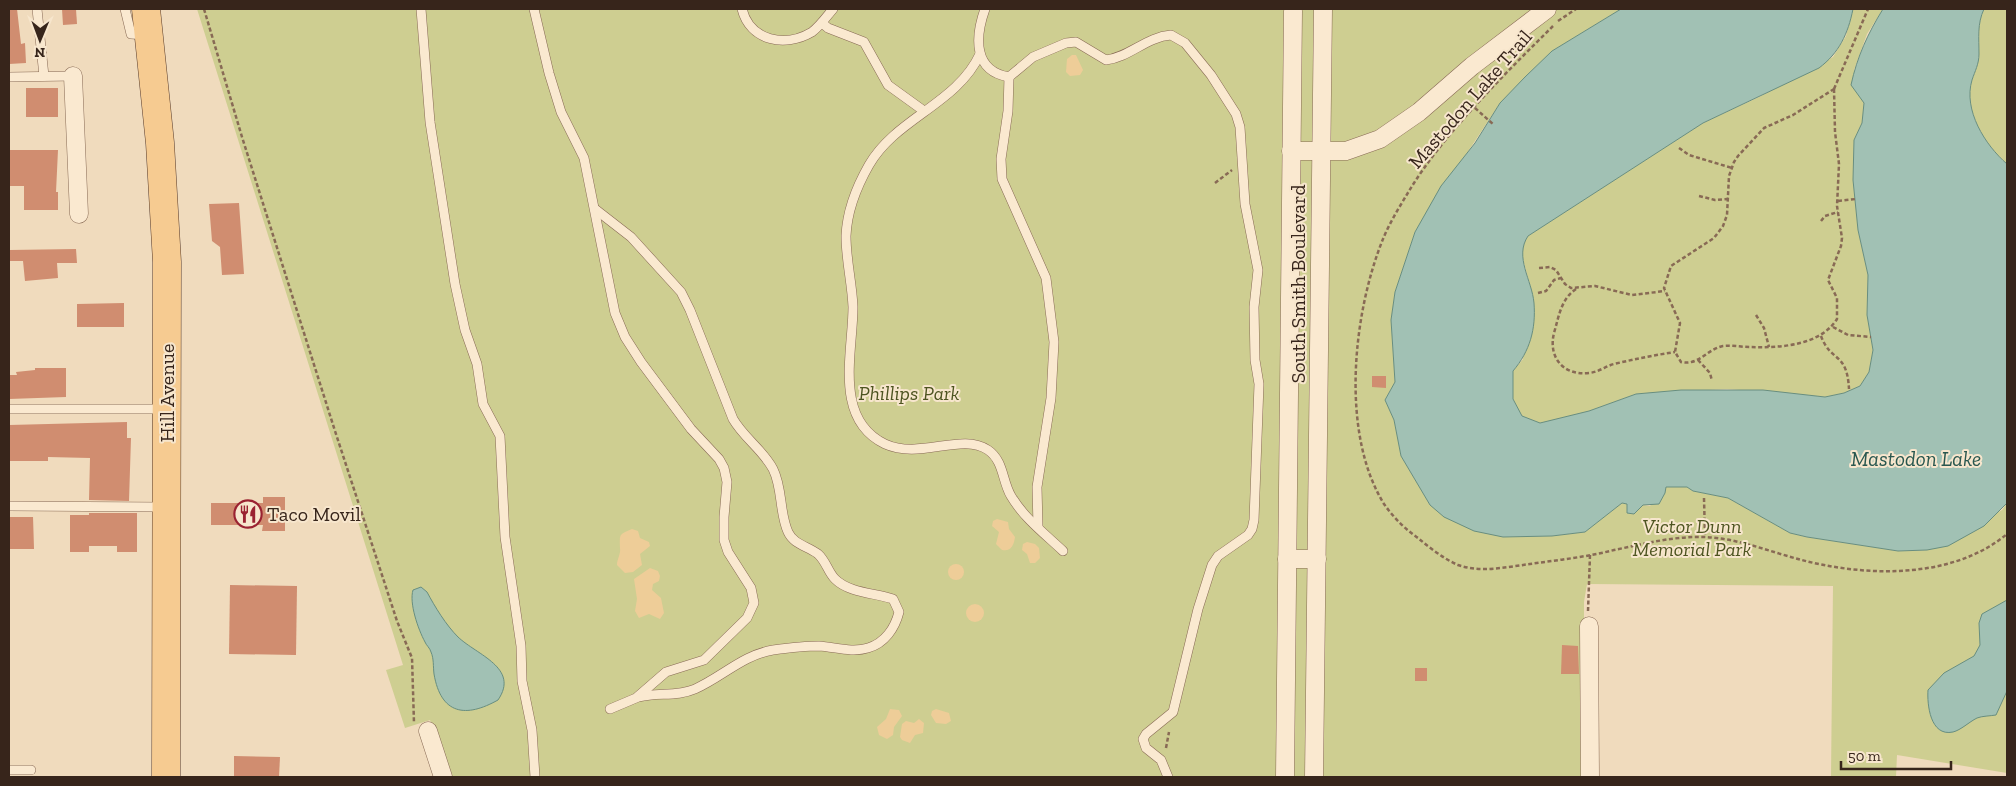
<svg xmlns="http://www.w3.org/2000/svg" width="2016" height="786" font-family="'Zilla Slab',serif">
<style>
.green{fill:#cece91}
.sand{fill:#eecd98}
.water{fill:#a1c1b4;stroke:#688e80}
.building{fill:#d08d70}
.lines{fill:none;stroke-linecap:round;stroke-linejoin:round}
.service-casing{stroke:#886a55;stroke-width:10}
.minor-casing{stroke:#886a55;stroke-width:19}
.primary-casing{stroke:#55392a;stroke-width:29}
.path{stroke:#886a55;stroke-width:2.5;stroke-dasharray:4 2.5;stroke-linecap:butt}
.service{stroke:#fae9d0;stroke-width:9}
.minor{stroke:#fae9d0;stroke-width:18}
.primary{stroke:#f6cb91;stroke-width:28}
.labels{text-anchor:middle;stroke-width:4;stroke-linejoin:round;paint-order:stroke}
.street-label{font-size:20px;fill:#37251b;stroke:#f7e6cd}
.park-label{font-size:20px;font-style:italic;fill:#4d5420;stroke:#f7e6cd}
.poi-label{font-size:20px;fill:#37251b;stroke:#f7e6cd;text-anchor:start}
.water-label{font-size:21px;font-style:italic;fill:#29574f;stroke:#f7e6cd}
</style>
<rect width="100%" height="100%" fill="#f0dbbd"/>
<g class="green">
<polygon points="197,9 1621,9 1552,51 1500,103 1415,232 1395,292 1391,320 1395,382 1385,400 1394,420 1401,456 1430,505 1503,537 1552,536 1585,532 1622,503 1627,504 1629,508 1638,510 1642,505 1650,506 1666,487 1687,487 1693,491 1728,498 1790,533 1806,537 1898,551 1927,550 2002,510 2007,503 2007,773 1897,755 1896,777 1831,777 1833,586 1587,584 1584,602 1584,777 449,777 430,720 405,728 386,670 403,665"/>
<polygon points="1853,9 1883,9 1867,34 1854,70 1864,103 1862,123 1854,140 1853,180 1858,230 1868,275 1867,315 1873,350 1869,372 1860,386 1844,393 1825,397 1727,389 1636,394 1589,411 1557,420 1539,423 1522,417 1513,399 1513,371 1523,359 1530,285 1522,256 1523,244 1528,236 1703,123 1759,97 1833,57 1846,36"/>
<path d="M1984 9H2007V164C1985 145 1963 110 1972 80 1975 71 1979 64 1979 54 1979 38 1977 24 1984 9Z"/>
</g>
<g class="sand">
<polygon points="1072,55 1076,55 1083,70 1080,75 1070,76 1066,72 1067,59"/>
<path d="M997 519 1008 522 1009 529 1015 537C1014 545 1011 552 1002 550L996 544 999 532 992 526 993 521Z"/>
<path d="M632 529 638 531 640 538 649 542 650 546 640 554 642 565 633 572 625 573 617 565C617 559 621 554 620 548 620 534 618 535 632 529Z"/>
<polygon points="1027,542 1035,544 1039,548 1040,558 1035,563 1030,563 1027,554 1022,550 1023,544"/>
<circle cx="956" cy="572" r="8"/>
<polygon points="650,568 658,571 660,576 659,581 653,584 652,590 661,598 664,613 660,619 649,614 639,618 635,611 637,599 634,579"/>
<circle cx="975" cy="613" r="9"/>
<polygon points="890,709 899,710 902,716 894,727 893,735 887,739 879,735 877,727 886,719"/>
<polygon points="936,709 949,713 951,721 946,724 936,723 931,715 932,711"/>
<polygon points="919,719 924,723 923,733 915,735 910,743 902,740 900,737 902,724 906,721 914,723"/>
</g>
<g class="water">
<path d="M1621 9H1853C1848 34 1839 53 1819 68L1703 123 1528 236C1514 257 1532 280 1534 303 1536 329 1530 351 1513 371V399L1522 416 1540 423 1589 411 1636 394 1681 390H1763L1825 397 1844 393 1860 386 1869 372 1873 350 1867 315 1868 275 1858 230 1853 180 1854 140 1862 123 1864 103 1851 85C1857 57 1868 33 1883 9H1984C1977 24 1979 38 1979 54 1979 64 1975 71 1972 80 1963 110 1985 145 2007 164V503L1984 526 1948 546 1927 550 1898 551 1807 537 1790 533 1728 498 1693 491 1687 487H1666L1665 493 1659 504 1643 505 1634 514 1627 513V504L1622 503 1585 532 1552 536 1503 537 1474 531 1444 517 1430 505 1401 456 1394 420 1385 400 1395 382 1391 320 1395 292 1415 232 1441 186 1475 143 1500 103 1525 77 1552 51Z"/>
<path d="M421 587 427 592C435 607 446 625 458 637 477 655 520 668 498 700 466 718 441 715 434 674 433 666 434 659 431 652 430 648 426 645 425 642 418 629 409 603 413 590Z"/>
<path d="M2007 600V691L1996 715C1990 716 1982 716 1977 718 1969 722 1961 730 1953 732 1930 737 1927 704 1928 690L1944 673 1974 656 1980 645 1979 623 1982 614Z"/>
</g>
<g class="building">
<polygon points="9,9 17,9 21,44 25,43 26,63 9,64"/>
<polygon points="62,9 76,9 77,24 63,25"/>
<rect x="26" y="88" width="32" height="29"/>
<polygon points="9,150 58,150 56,192 58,192 58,210 24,210 24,186 9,186"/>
<polygon points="239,203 244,274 222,275 220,247 212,241 209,204"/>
<polygon points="76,249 77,263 57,263 58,278 25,281 23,261 10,261 10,250"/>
<polygon points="124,303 124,327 77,327 77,304"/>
<polygon points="35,368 66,368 66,397 9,399 9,375 17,375 16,372 35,370"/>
<polygon points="1372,376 1386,376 1386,388 1372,387"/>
<polygon points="127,422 127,438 131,438 129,501 89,500 90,458 48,457 48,461 9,461 9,425"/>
<polygon points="263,497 285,497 285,531 262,531 263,525 211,525 211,503 263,503"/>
<polygon points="89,513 137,513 137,552 117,552 117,546 89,546 89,552 70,552 70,515 89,515"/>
<polygon points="9,517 33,517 34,549 9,549"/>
<polygon points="230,585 297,586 296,655 229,654"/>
<polygon points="1562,645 1578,646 1579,674 1561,674"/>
<rect x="1415" y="668" width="12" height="13"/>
<polygon points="234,756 280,757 279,777 234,777"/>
</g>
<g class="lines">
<g class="service-casing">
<g id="service">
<polyline points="37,9 44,76"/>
<polyline points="125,9 131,34 146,35"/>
<polyline points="421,9 430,122 455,284 465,330 477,364 483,404 500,436 505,537 521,646 522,681 532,730 535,777"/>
<polyline points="534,9 549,73 561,112 584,158 615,313 625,337 641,362 691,429 719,459 724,468 727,482 724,517 724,540 728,552 751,588 754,603 747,618 704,660 666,672 636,698 610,709"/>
<path d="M742 9C750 41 785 48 812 32 820 26 827 16 833 9"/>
<path d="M985 9C975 37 973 71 1009 77L1033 57 1066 43 1076 42 1106 60C1130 57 1146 37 1171 35L1185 43 1211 75 1236 114 1240 127 1245 204 1258 270 1254 307 1255 360 1259 384 1254 520 1252 529 1248 535 1218 556 1212 565 1198 609 1173 712 1146 734 1143 739 1146 748 1161 760 1168 777"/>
<polyline points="822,23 828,28 864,42 888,85 924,111"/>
<path d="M980 54C957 104 896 118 869 165 857 186 847 211 846 236 846 260 852 283 853 307 853 352 833 419 885 444 920 460 962 432 988 450 1004 461 1002 481 1011 496 1024 518 1045 534 1063 551"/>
<polyline points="9,77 73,76"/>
<polyline points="1009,77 1008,111 1001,159 1002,179 1046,278 1054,342 1051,398 1037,487 1038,527"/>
<path d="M595 209 631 237 681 292 690 310 733 419C744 438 763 450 773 469 783 489 779 512 788 532 794 545 808 546 818 554 826 561 828 572 835 579 849 593 875 593 893 599L899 612C895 628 885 643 868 648 852 653 835 647 819 646 804 646 788 648 773 650 743 655 722 677 695 689 677 697 657 692 639 697"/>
<polyline points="9,409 163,409"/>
<polyline points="9,506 163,507"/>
<polyline points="9,770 31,770"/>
</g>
</g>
<g class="minor-casing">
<g id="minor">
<polyline points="73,76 79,214"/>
<polyline points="1291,151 1346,151 1380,139 1419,112 1472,66 1547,9"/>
<polyline points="1287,559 1317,559"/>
<polyline points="1589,626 1590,777"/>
<polyline points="428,731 443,777"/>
<polyline points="1285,777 1293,11"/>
<polyline points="1314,777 1323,9"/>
</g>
</g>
<g class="primary-casing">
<polyline id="primary" points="146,9 160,143 167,262 166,777"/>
</g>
<g class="path">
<polyline points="204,9 242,137 335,431 397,621 412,658 414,723"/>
<polyline points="1558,21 1576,9"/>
<path d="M1553 26C1505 74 1444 133 1409 191 1400 206 1390 222 1383 239 1353 313 1340 433 1384 504 1393 517 1405 529 1418 538 1430 548 1444 559 1458 565 1481 573 1507 567 1530 564 1558 560 1587 557 1614 550 1644 544 1673 536 1704 537 1736 538 1768 551 1798 559 1864 577 1952 580 2007 534"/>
<path d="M1834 89 1835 132 1839 164 1837 206 1842 238 1841 246 1828 280 1837 298V319C1820 346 1779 348 1750 347 1741 347 1732 345 1723 346 1707 349 1699 366 1681 362L1675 352 1680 323 1664 288 1671 266 1714 238 1723 226 1727 215 1729 176 1734 162 1738 156 1764 128 1793 115Z"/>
<polyline points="1834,89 1868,9"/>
<polyline points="1475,108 1494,125"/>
<polyline points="1679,148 1689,155 1732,168"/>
<polyline points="1215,183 1232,170"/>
<polyline points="1699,196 1715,200 1728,199"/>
<polyline points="1838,201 1856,199"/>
<polyline points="1821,221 1825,216 1838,212"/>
<polyline points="1539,268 1550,267 1556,270 1565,284 1571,288 1595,286 1632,295 1665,291"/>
<path d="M1576 289C1561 299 1559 316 1554 333 1548 357 1563 376 1589 373 1599 372 1606 366 1614 364 1635 359 1655 355 1675 352"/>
<polyline points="1538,293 1546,291 1554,280 1561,278"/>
<polyline points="1756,315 1764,328 1769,347"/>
<polyline points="1833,327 1848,335 1871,337"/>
<path d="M1821 336C1831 363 1847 351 1849 389"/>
<polyline points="1698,360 1710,373 1712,381"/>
<polyline points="1704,498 1705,537"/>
<polyline points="1588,611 1590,555"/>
<polyline points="1166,748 1169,732"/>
</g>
<use href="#service" class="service"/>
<use href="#minor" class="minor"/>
<use href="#primary" class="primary"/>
</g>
<defs>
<g id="restaurant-ring" transform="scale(1.4375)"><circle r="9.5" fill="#f7e6cd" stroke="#9a2231" stroke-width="1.5"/><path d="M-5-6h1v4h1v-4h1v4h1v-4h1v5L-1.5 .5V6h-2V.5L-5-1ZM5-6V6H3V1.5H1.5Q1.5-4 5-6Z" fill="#9a2231"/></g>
</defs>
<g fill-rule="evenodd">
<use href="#restaurant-ring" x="248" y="514"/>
</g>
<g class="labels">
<g class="street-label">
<text transform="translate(1470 99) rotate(-49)" y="7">Mastodon Lake Trail</text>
<text transform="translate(1298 284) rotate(-90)" y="7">South Smith Boulevard</text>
<text transform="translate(167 393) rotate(-90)" y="7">Hill Avenue</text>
</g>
<g class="park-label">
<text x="909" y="400">Phillips Park</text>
<text x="1692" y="533">Victor Dunn<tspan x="1692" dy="23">Memorial Park</tspan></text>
</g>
<g class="poi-label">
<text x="267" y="521">Taco Movil</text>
</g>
<g class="water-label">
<text x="1916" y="466">Mastodon Lake</text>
</g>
</g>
<rect width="2016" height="786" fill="none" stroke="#37251b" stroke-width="20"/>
<g transform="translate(40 40) rotate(181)" stroke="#f7e6cd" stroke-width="4" paint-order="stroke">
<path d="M0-4L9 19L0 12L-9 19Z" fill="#37251b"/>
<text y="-8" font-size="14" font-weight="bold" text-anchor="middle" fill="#37251b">N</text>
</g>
<path d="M1841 761v8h110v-8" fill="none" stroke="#37251b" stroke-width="2.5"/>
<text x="1848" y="761" font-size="15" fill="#37251b" stroke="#f7e6cd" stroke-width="4" paint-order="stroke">50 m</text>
</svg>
